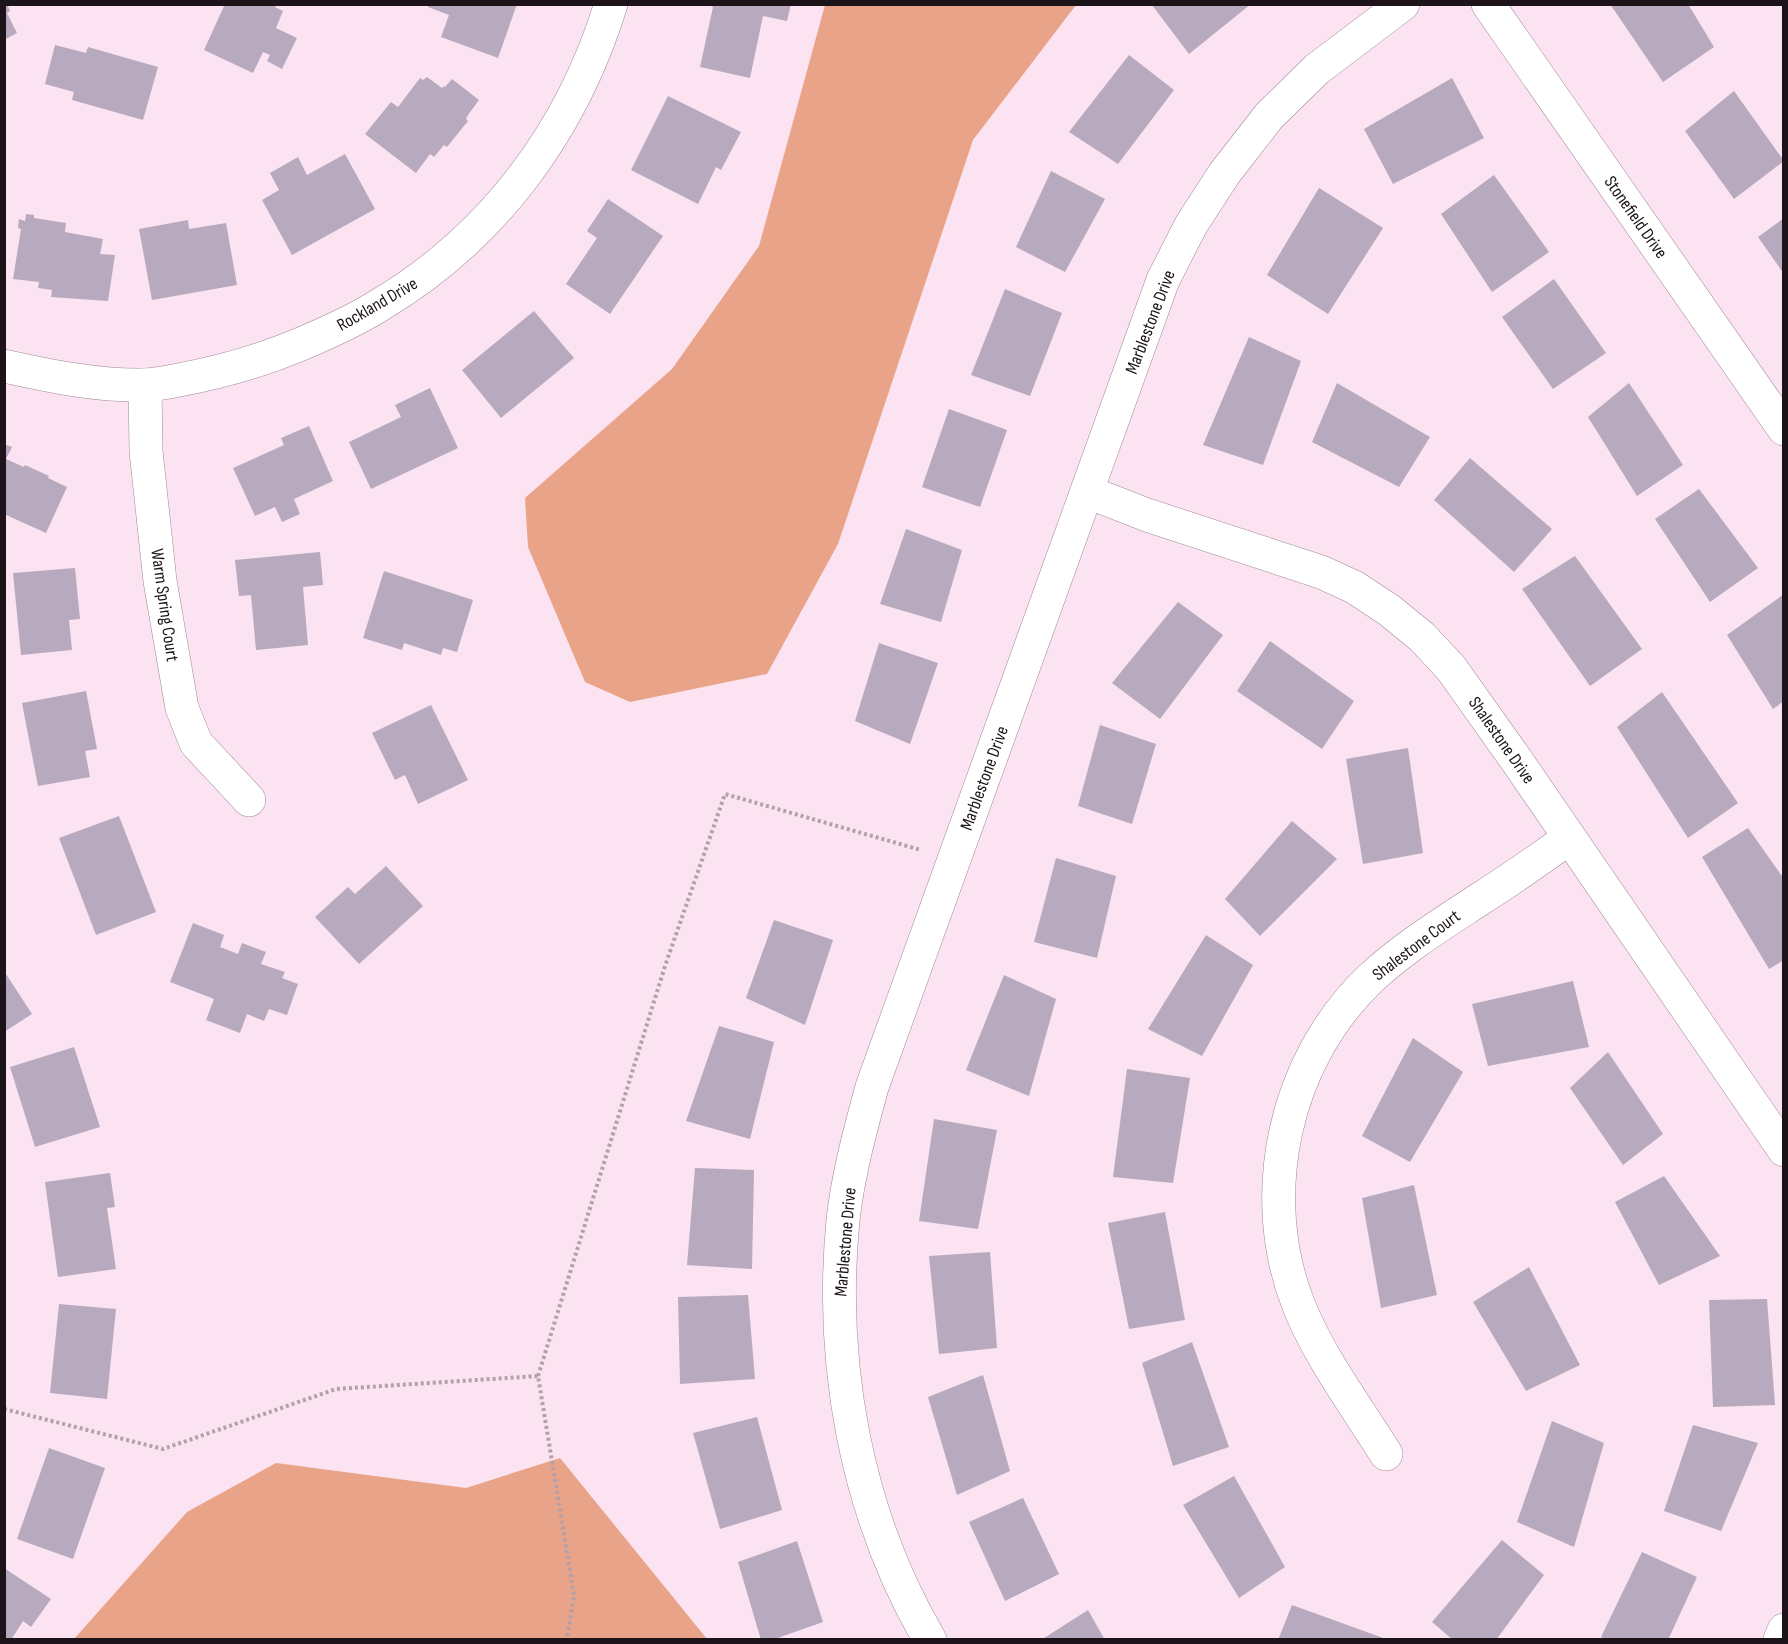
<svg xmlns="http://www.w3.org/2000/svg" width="1788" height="1644" font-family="'Sofia Sans Condensed',sans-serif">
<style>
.forest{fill:#e8a388}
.building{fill:#b7aabe}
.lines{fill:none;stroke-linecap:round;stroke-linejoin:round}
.minor-casing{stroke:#9f8996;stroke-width:34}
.path{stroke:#b3a0aa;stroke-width:4;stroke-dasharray:3 3;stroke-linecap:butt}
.minor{stroke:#fff;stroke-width:33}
.labels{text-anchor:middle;stroke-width:5;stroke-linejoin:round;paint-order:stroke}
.street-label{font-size:18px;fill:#1c1418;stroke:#fff}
</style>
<rect width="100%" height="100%" fill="#fce3f1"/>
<g class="forest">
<polygon points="825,5 1076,5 973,140 838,544 767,674 630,702 585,682 528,547 525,498 672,369 759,246"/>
<polygon points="560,1458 707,1639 74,1639 187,1512 276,1463 466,1488"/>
</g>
<g class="building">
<polygon points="4,4 7,4 10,11 7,13 17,33 4,40"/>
<polygon points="225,4 276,4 275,7 283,11 276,28 297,38 282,69 267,61 270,55 263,52 253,73 204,50"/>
<polygon points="429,4 517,4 498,58 441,37 449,15 428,7"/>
<polygon points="707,4 791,4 787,21 763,16 750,78 700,67 713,7"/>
<polygon points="1153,4 1251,4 1189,54 1152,5"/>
<polygon points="1610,4 1688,4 1714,47 1663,82"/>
<polygon points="55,45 86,53 88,47 158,67 143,120 72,100 74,92 45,84"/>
<polygon points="1129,55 1174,90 1118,164 1069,132"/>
<polygon points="427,77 442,88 444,86 445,87 452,79 479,100 468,115 466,119 468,121 447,147 444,145 434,157 430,154 416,173 365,134 391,102 398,107 420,78 423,80"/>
<polygon points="1452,78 1484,138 1393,184 1364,129"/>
<polygon points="1734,91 1784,161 1734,199 1685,131"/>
<polygon points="668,96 741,132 721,170 716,167 698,204 631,170"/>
<polygon points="345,154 375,209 292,255 262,200 279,190 270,173 298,157 307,175"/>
<polygon points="1051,171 1105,199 1065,272 1016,247"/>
<polygon points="1494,175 1549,252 1492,292 1441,214"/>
<polygon points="1319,188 1383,228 1328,314 1267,275"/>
<polygon points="608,199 663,236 610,314 566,284 597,238 587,231"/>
<polygon points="26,214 34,215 34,218 66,223 65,232 103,239 100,254 115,255 108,301 51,297 52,290 38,288 39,282 13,279 21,229 18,228 19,219 25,221"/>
<polygon points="1784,218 1784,274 1758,237"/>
<polygon points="188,220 189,229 226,223 237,285 152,300 139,229"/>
<polygon points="1554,279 1606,353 1553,389 1502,317"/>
<polygon points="1005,289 1062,313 1030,396 971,375"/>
<polygon points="534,311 574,358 501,418 462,370"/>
<polygon points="1249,337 1301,361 1263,465 1203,445"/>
<polygon points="1337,383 1430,437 1399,487 1312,442"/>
<polygon points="1629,383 1683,465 1637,496 1588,417"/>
<polygon points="430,388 458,448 371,489 349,442 401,417 395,405"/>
<polygon points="949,409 1007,430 980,507 922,487"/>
<polygon points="309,426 333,481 294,499 300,514 282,522 275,507 255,516 233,468 284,445 281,438"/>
<polygon points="4,444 12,447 6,459 24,467 25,465 49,476 48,478 67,487 46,533 4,514"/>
<polygon points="1470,458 1552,529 1514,572 1434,500"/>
<polygon points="1699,489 1758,568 1710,602 1655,519"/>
<polygon points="906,529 962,550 941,622 880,604"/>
<polygon points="320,552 323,585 303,587 308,645 256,650 251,595 239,596 235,560"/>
<polygon points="1575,556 1642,649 1590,686 1522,589"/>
<polygon points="75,568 80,619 69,620 72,650 21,655 13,573"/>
<polygon points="384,571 473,600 457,652 443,648 441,655 404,643 402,650 363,638"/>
<polygon points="1784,594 1784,701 1773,709 1727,635"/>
<polygon points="1178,602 1223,635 1160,719 1112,683"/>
<polygon points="1270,641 1354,701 1322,749 1237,691"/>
<polygon points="879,643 938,663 910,744 855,721"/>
<polygon points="86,691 97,749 85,751 90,777 38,786 22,703"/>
<polygon points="1662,692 1738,803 1688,838 1617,727"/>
<polygon points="431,705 468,780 418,804 405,775 395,780 372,733"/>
<polygon points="1100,725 1156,744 1132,824 1078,806"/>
<polygon points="1408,748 1423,853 1363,864 1346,759"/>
<polygon points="119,816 156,912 96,935 59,838"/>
<polygon points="1292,821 1337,859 1260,936 1225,899"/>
<polygon points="1748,828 1784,879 1784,960 1769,969 1702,857"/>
<polygon points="1056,858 1116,876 1097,958 1034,942"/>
<polygon points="386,866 423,906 359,964 315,917 348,887 355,894"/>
<polygon points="774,920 833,940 805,1025 746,998"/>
<polygon points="193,923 224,935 220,947 238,954 242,943 266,952 261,964 285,972 282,978 298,984 287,1015 269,1009 264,1021 247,1014 240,1033 206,1020 214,999 170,982"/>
<polygon points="1206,935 1253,965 1202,1056 1148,1029"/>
<polygon points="4,971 32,1014 4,1032"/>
<polygon points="1004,975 1056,999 1029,1096 966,1070"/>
<polygon points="1573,981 1589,1047 1488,1066 1472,1004"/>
<polygon points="719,1026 774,1042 750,1139 686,1121"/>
<polygon points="1413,1038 1463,1072 1410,1162 1362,1136"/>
<polygon points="74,1047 100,1127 35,1147 10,1067"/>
<polygon points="1608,1052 1663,1134 1623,1165 1570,1088"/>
<polygon points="1127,1069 1190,1078 1173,1183 1113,1177"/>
<polygon points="934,1119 997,1130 978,1229 919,1221"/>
<polygon points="695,1168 754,1170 752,1269 687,1265"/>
<polygon points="110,1173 115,1207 107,1208 116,1269 58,1277 45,1182"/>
<polygon points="1664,1176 1720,1256 1659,1285 1615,1202"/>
<polygon points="1414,1185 1437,1295 1381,1308 1362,1198"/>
<polygon points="1165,1212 1185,1320 1129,1329 1108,1223"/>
<polygon points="990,1252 997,1348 939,1354 929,1256"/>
<polygon points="1529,1267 1580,1365 1526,1391 1473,1302"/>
<polygon points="748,1295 755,1379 680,1384 678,1297"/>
<polygon points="1767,1299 1775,1405 1713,1407 1709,1300"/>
<polygon points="59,1304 116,1309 107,1399 50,1393"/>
<polygon points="1192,1342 1229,1447 1173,1466 1142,1363"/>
<polygon points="983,1375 1010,1471 957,1495 928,1397"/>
<polygon points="757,1417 782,1510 720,1529 693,1433"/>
<polygon points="1552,1421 1604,1443 1574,1547 1517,1522"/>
<polygon points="1693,1425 1758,1443 1721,1531 1664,1511"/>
<polygon points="49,1448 105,1468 73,1559 17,1539"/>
<polygon points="1234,1476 1285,1567 1239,1598 1183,1505"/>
<polygon points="1023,1498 1059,1574 1005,1601 969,1522"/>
<polygon points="1502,1540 1544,1575 1496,1640 1453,1640 1432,1622"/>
<polygon points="797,1541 823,1622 772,1640 761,1640 738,1562"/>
<polygon points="1642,1552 1697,1577 1668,1640 1606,1640 1601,1637"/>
<polygon points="4,1568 51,1599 31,1627 23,1621 11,1640 4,1640"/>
<polygon points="1292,1605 1386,1639 1386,1640 1278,1640"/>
<polygon points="1088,1610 1105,1640 1041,1640"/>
</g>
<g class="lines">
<g class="minor-casing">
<g id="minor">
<polyline points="1488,4 1784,429"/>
<path d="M4 366C49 376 97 386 144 385 155 385 168 382 179 380 222 372 261 361 301 344 327 333 354 321 378 306 493 238 572 131 611 4"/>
<polyline points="145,385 146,451 160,581 182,708 196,743 249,800"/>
<polyline points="1088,492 1147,515 1321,572 1354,587 1389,610 1422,637 1451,668 1517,761 1784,1150"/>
<path d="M1386 1454C1356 1406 1320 1358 1299 1306 1255 1196 1284 1061 1370 979 1403 948 1442 924 1480 899 1510 880 1540 859 1569 838"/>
<path d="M930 1640C856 1514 829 1364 843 1220 848 1175 860 1131 872 1087L1163 280 1191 225 1224 174 1269 116 1317 69 1403 4"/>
<polyline points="1780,1640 1784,1630"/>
</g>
</g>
<g class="path">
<polyline points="538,1376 665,966 725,794 921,850"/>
<polyline points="4,1409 163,1449 336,1389 538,1376 574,1595 567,1640"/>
</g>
<use href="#minor" class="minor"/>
</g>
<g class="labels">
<g class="street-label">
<text transform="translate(1636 217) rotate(55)" y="6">Stonefield Drive</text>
<text transform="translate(377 304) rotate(-30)" y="6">Rockland Drive</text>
<text transform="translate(1150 322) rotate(-69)" y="6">Marblestone Drive</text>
<text transform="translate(165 605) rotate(82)" y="6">Warm Spring Court</text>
<text transform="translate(1502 740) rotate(55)" y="6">Shalestone Drive</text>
<text transform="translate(984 778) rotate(-70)" y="6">Marblestone Drive</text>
<text transform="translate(1416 945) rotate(-37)" y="6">Shalestone Court</text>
<text transform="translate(845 1242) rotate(-85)" y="6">Marblestone Drive</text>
</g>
</g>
<rect width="1788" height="1644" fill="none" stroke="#1c1418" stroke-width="12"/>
</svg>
